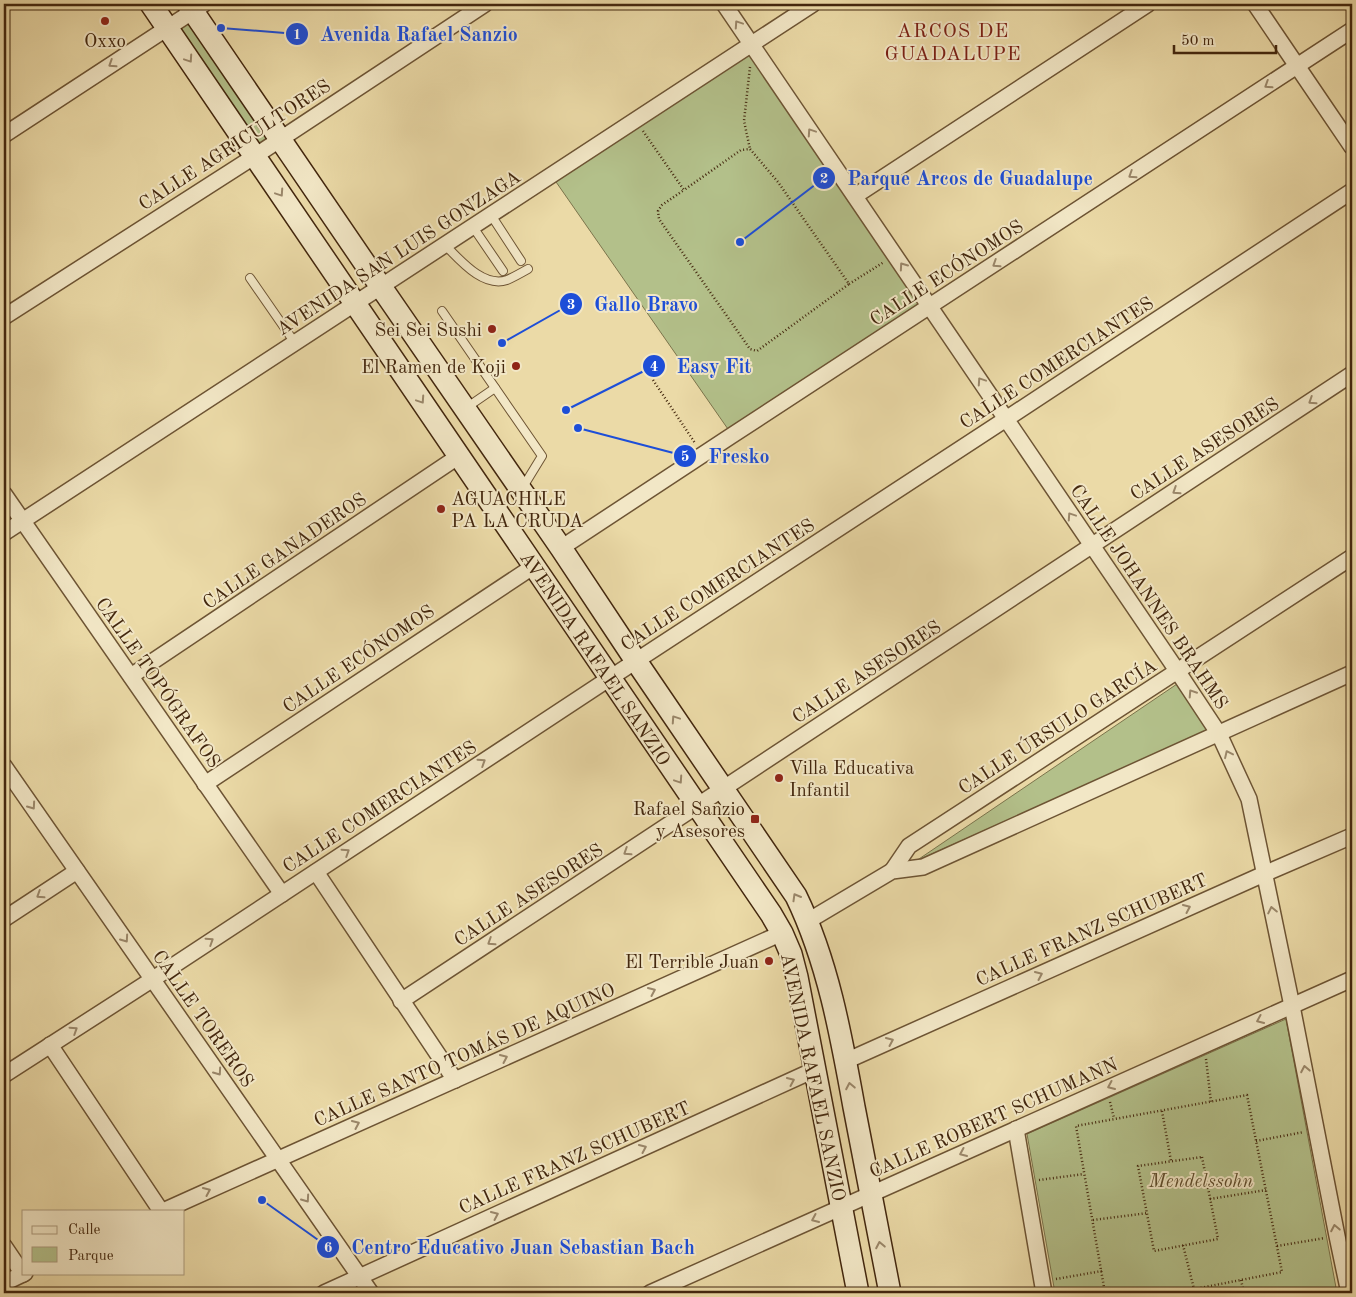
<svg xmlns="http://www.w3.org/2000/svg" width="1356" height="1297" font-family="'Old Standard TT',serif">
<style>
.green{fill:#b3c08a;stroke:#7b744c}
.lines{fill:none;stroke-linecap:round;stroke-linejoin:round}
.service-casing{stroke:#6d5434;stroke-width:10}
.minor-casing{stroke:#6d5434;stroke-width:18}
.secondary-casing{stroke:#43270e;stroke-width:24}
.path{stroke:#43270e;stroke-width:2.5;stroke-dasharray:1 2.5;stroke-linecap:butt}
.service{stroke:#f2e7c6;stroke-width:8}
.minor{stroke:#f2e7c6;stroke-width:15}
.secondary{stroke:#f2e7c6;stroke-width:21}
.oneway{stroke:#9a876a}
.poi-dot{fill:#8f2418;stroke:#f2e7c6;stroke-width:2}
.labels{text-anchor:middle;stroke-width:4;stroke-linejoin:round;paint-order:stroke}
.poi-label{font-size:19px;fill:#43270e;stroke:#f2e7c6;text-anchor:end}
.street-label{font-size:19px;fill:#43270e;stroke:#f2e7c6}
.park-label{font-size:19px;font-style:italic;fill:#5f4d2d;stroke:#f2e7c6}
.neighbourhood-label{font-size:20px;letter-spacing:1px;fill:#7a1f14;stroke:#f2e7c6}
.leader{fill:none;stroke:#1d4ed8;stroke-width:2}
.callout-dot{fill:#1d4ed8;stroke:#f2e7c6;stroke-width:2}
.mark-label{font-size:15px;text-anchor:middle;font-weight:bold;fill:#fff}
.callout-label{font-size:20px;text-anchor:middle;font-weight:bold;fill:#1d4ed8;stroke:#f2e7c6;stroke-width:4;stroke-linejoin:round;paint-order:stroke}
</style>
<rect width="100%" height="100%" fill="#ebdaa7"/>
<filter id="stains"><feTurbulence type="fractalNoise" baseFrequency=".004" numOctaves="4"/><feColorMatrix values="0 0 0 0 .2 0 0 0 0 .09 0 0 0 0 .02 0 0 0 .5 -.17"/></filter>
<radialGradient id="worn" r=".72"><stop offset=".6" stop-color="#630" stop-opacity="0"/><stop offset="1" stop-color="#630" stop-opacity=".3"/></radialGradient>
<g class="green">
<polygon points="192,21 270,137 255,147 177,31"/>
<polygon points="749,52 925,306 730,432 554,179"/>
<polygon points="1177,684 1209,730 916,861"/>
<polygon points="1286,1019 1337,1293 1055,1293 1027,1134"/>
</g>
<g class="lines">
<g class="service-casing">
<g id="service">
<polyline points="491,215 521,261"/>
<polyline points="473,227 503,271"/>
<path d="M445 245C460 260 483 288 507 280 514 277 521 273 528 269"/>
<polyline points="250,278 295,343"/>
<polyline points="442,311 542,456 523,487"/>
<polyline points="466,408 495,388"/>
</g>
</g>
<g class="minor-casing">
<g id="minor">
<polyline points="724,4 1178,672 1219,734 1249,799 1292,1006 1337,1236 1349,1293"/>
<polyline points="1255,4 1352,147"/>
<polyline points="4,135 204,4"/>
<polyline points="855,196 1148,4"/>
<polyline points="4,317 255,156 485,4"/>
<polyline points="4,494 282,894"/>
<polyline points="4,533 813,4"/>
<polyline points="561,548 731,436 1352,30"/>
<polyline points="131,676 459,456"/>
<polyline points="4,766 371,1293"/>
<polyline points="205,784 534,566"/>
<polyline points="892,871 909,846 1352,557"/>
<polyline points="316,872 455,1080"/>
<polyline points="4,919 77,871"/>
<polyline points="808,921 892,871 923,867 1352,673"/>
<polyline points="401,1001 1352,374"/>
<polyline points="50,1045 161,1211"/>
<polyline points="846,1061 1264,874 1352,836"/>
<polyline points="4,1075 153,979 610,678 1006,419 1352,191"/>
<polyline points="1016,1129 1044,1293"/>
<polyline points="163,1211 782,933"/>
<polyline points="4,1246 23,1274"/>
<polyline points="4,1283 25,1273"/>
<polyline points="324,1293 814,1070"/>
<polyline points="650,1293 1352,979"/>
</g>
</g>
<g class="secondary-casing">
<g id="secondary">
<polyline points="151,4 771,914 782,933 791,954 797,977 858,1293"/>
<path d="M188 4 381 287 561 548 636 661 796 896C828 962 841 1035 854 1107 866 1169 878 1231 890 1293"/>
</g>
</g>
<g class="path">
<polyline points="750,67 744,121 750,149"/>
<polyline points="643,131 684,190 662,205 658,211 659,219 750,349 757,351 849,284 778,182 750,149 741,150 684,190"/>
<polyline points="849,284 884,262"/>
<polyline points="653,380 695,443"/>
<polyline points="1206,1059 1211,1102"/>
<polyline points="1110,1102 1114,1118"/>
<polyline points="1162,1111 1171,1161"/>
<polyline points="1256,1141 1304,1132"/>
<polygon points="1202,1157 1218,1239 1154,1251 1138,1166"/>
<polyline points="1039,1180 1084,1174"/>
<polyline points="1210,1199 1266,1190"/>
<polyline points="1093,1220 1148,1213"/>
<polyline points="1183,1245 1194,1289"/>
<polyline points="1277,1246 1325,1238"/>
<polyline points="1056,1279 1102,1271"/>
<polyline points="1241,1280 1244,1293"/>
<polyline points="1105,1293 1076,1126 1247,1095 1282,1272 1174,1293"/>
</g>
<use href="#service" class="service"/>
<use href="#minor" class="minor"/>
<use href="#secondary" class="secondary"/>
</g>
<defs><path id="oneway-chevron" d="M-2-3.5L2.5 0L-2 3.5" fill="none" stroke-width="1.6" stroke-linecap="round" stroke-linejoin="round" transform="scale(1.25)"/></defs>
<g class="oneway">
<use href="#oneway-chevron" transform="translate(738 24) rotate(-124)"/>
<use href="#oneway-chevron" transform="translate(189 59) rotate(56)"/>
<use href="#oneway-chevron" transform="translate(112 64) rotate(147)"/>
<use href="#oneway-chevron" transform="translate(1268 85) rotate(147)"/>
<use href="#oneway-chevron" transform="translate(811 132) rotate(-124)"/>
<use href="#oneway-chevron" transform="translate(1132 175) rotate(147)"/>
<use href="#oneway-chevron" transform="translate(280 193) rotate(56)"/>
<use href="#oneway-chevron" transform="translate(996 264) rotate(147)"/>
<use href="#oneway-chevron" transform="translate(903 266) rotate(-125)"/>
<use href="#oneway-chevron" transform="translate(981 381) rotate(-124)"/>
<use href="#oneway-chevron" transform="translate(421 400) rotate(56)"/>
<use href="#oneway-chevron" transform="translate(1312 401) rotate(147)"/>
<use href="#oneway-chevron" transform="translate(1176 491) rotate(147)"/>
<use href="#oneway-chevron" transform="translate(1071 516) rotate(-124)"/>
<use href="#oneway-chevron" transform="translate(1192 693) rotate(-123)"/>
<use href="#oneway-chevron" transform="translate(675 719) rotate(-124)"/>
<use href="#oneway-chevron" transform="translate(1228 754) rotate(-115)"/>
<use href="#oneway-chevron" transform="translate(482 762) rotate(-33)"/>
<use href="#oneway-chevron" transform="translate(679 780) rotate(56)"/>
<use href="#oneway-chevron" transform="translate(32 806) rotate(55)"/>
<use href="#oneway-chevron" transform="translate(346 852) rotate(-33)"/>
<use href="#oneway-chevron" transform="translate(627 852) rotate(147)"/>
<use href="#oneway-chevron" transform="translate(40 895) rotate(147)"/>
<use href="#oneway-chevron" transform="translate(796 897) rotate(-120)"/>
<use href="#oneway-chevron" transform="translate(1187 908) rotate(-24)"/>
<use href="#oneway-chevron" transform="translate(1272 910) rotate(-102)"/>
<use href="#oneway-chevron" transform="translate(125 939) rotate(55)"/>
<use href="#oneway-chevron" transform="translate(210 941) rotate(-33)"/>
<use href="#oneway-chevron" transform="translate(491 942) rotate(147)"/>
<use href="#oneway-chevron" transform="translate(1039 975) rotate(-24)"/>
<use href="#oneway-chevron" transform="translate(652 991) rotate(-24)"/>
<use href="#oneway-chevron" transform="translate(1260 1020) rotate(156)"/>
<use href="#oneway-chevron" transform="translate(74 1030) rotate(-33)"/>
<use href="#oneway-chevron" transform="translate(890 1041) rotate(-24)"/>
<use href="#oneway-chevron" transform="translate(504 1058) rotate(-24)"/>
<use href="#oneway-chevron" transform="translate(1305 1069) rotate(-101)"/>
<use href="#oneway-chevron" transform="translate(218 1072) rotate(55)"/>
<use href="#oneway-chevron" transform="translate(791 1081) rotate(-24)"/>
<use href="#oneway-chevron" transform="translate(850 1086) rotate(-101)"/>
<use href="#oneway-chevron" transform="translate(1111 1086) rotate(156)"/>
<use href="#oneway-chevron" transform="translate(356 1124) rotate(-24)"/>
<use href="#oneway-chevron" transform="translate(643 1148) rotate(-24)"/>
<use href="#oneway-chevron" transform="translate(963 1153) rotate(156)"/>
<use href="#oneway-chevron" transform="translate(207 1191) rotate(-24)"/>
<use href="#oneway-chevron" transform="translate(306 1199) rotate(55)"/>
<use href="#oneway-chevron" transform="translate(495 1215) rotate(-24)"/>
<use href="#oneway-chevron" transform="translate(815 1219) rotate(156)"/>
<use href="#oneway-chevron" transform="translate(1335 1228) rotate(-101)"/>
<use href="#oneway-chevron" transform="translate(880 1245) rotate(-101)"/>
</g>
<g class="poi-dot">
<circle cx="105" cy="21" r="5"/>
<circle cx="492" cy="329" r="5"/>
<circle cx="516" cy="366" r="5"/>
<circle cx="441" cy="509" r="5"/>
<circle cx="779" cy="778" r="5"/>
<rect x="750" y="814" width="10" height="10" rx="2.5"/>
<circle cx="769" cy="961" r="5"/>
</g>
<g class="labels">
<g class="poi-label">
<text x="105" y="47" text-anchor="middle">Oxxo</text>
<text x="482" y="336">Sei Sei Sushi</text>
<text x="506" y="373">El Ramen de Koji</text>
<text x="451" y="505" text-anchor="start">AGUACHILE<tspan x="451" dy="22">PA LA CRUDA</tspan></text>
<text x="789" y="774" text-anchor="start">Villa Educativa<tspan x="789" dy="22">Infantil</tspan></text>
<text x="745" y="815">Rafael Sanzio<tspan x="745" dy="22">y Asesores</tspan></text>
<text x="759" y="968">El Terrible Juan</text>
</g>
<g class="street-label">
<text transform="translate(234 144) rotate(-33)" y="7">CALLE AGRICULTORES</text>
<text transform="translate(398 252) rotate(-33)" y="7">AVENIDA SAN LUIS GONZAGA</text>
<text transform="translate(946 272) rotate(-33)" y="7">CALLE ECÓNOMOS</text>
<text transform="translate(1056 362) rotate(-33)" y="7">CALLE COMERCIANTES</text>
<text transform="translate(1204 448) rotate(-33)" y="7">CALLE ASESORES</text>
<text transform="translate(284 550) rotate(-34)" y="7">CALLE GANADEROS</text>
<text transform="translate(717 584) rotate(-33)" y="7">CALLE COMERCIANTES</text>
<text transform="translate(1150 596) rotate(56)" y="7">CALLE JOHANNES BRAHMS</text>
<text transform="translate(358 658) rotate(-34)" y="7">CALLE ECÓNOMOS</text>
<text transform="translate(596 658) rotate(56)" y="7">AVENIDA RAFAEL SANZIO</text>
<text transform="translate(866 671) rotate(-33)" y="7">CALLE ASESORES</text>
<text transform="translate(159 682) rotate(55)" y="7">CALLE TOPÓGRAFOS</text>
<text transform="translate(1057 726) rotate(-33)" y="7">CALLE ÚRSULO GARCÍA</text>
<text transform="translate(379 806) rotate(-33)" y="7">CALLE COMERCIANTES</text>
<text transform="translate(528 894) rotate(-33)" y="7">CALLE ASESORES</text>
<text transform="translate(1091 929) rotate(-24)" y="7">CALLE FRANZ SCHUBERT</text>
<text transform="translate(204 1018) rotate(55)" y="7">CALLE TOREROS</text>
<text transform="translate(464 1054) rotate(-24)" y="7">CALLE SANTO TOMÁS DE AQUINO</text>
<text transform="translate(814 1077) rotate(78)" y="7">AVENIDA RAFAEL SANZIO</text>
<text transform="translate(993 1117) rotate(-24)" y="7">CALLE ROBERT SCHUMANN</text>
<text transform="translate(574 1157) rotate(-24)" y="7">CALLE FRANZ SCHUBERT</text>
</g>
<g class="park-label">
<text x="1201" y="1187">Mendelssohn</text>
</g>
<g class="neighbourhood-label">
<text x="953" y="37">ARCOS DE<tspan x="953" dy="23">GUADALUPE</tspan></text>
</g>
</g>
<path class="leader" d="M221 28L297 34M740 242L824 178M502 343L571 304M566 410L654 366M578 428L685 456M262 1200L328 1247"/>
<g class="callout-dot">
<circle cx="221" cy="28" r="5"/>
<circle cx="740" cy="242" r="5"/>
<circle cx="502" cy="343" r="5"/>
<circle cx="566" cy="410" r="5"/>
<circle cx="578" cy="428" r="5"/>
<circle cx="262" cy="1200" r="5"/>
<circle cx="297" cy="34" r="12"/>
<circle cx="824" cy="178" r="12"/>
<circle cx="571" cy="304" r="12"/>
<circle cx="654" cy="366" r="12"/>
<circle cx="685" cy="456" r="12"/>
<circle cx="328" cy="1247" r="12"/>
</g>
<g class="mark-label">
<text x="297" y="39">1</text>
<text x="824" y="183">2</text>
<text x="571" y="309">3</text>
<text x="654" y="371">4</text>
<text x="685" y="461">5</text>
<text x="328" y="1252">6</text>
</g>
<g class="callout-label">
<text x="419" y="41">Avenida Rafael Sanzio</text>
<text x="970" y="185">Parque Arcos de Guadalupe</text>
<text x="646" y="311">Gallo Bravo</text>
<text x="714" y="373">Easy Fit</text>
<text x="739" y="463">Fresko</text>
<text x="523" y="1254">Centro Educativo Juan Sebastian Bach</text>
</g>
<rect width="1356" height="1297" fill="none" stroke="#ebdaa7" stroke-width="20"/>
<rect x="5" y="5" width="1346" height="1287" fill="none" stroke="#43270e" stroke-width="2.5"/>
<rect x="10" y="10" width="1336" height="1277" fill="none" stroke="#43270e"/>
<rect x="22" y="1210" width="162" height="65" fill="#f2e7c6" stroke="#ac9a7c"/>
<rect x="32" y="1226" width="25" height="8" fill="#f2e7c6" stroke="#ac9a7c"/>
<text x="68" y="1234" font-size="15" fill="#43270e">Calle</text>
<rect x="32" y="1247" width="25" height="15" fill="#b3c08a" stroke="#ac9a7c"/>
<text x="68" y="1260" font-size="15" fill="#43270e">Parque</text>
<path d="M1174 45v8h102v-8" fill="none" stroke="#43270e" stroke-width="2.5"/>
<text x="1181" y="45" font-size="15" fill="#43270e" stroke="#f2e7c6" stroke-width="4" paint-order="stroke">50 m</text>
<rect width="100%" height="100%" filter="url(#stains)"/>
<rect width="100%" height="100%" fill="url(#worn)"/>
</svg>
